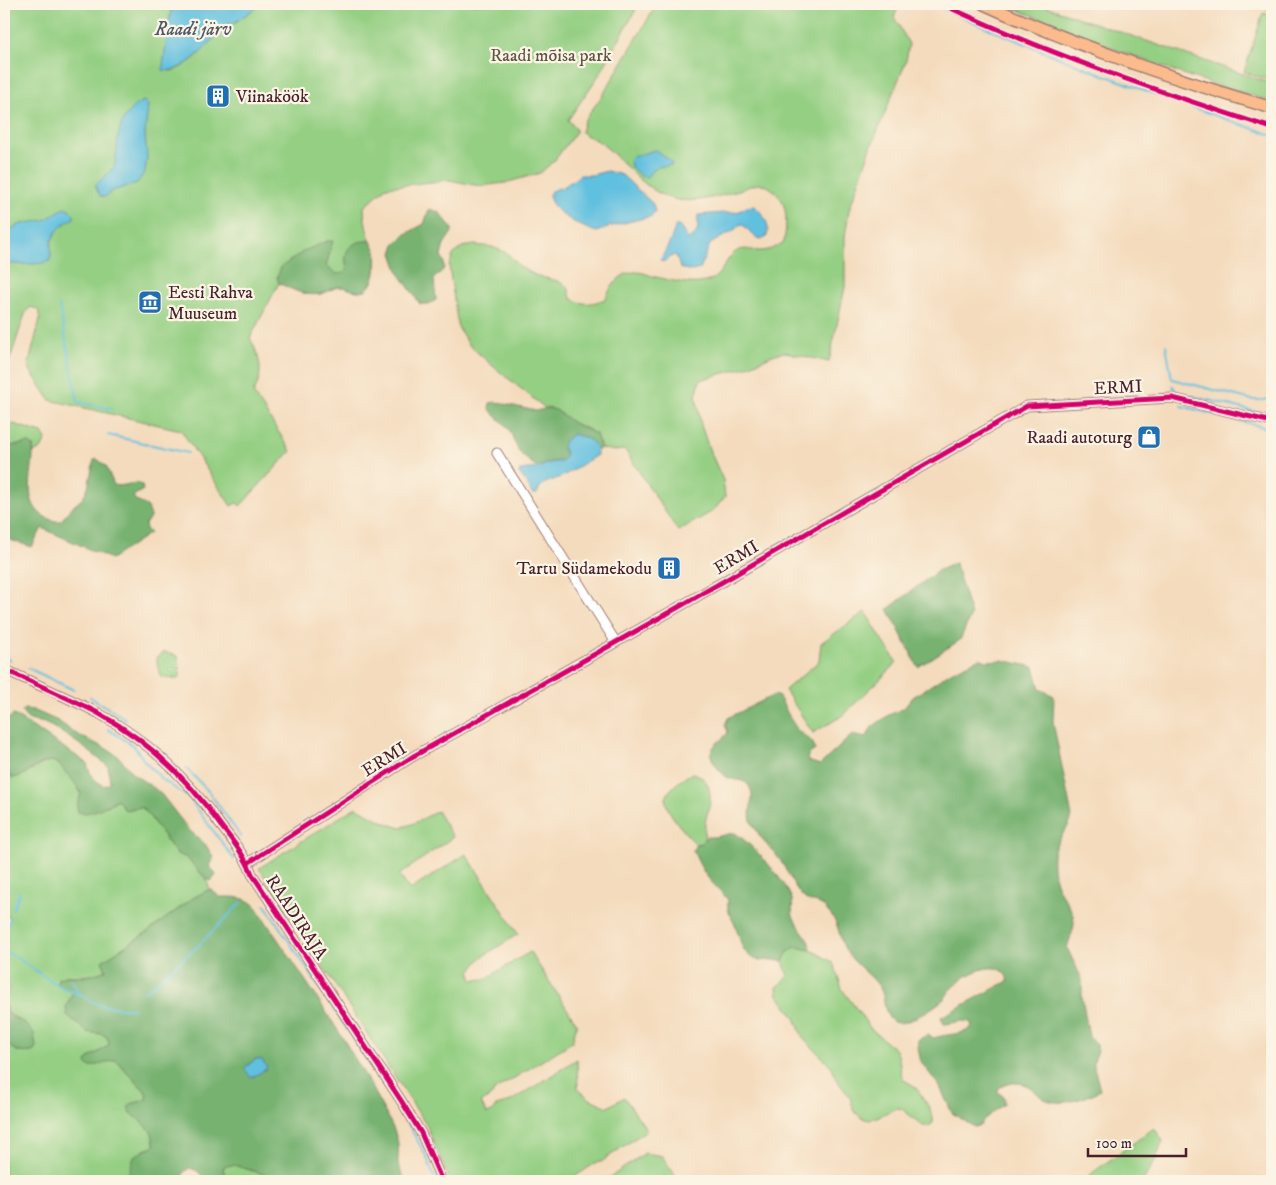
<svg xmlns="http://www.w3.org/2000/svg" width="1276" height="1185" font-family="'IM FELL DW Pica',serif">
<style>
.green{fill:#94cf83;stroke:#6f7757}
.forest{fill:#77b271;stroke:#60684e}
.water{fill:#60c0df;stroke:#557085}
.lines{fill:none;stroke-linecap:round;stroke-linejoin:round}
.stream{stroke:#60c0df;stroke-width:2}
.minor-casing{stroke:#9f7d74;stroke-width:11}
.major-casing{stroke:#9f7d74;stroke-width:14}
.minor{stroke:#fff;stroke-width:9}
.major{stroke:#fbbb8d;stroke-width:11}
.cycleway-casing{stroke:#fcf5e5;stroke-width:8}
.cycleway{stroke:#d6006c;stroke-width:5}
.labels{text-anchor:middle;stroke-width:4.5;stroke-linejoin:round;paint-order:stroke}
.park-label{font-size:18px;fill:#605445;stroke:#fcf5e5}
.poi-label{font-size:18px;fill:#4a1f2b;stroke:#fcf5e5;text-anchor:start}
.street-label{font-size:18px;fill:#4a1f2b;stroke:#fcf5e5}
.water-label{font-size:19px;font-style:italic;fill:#52576a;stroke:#fcf5e5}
</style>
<rect width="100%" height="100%" fill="#fcf5e5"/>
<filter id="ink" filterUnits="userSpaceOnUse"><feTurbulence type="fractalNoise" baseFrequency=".02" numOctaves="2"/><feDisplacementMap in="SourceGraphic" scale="10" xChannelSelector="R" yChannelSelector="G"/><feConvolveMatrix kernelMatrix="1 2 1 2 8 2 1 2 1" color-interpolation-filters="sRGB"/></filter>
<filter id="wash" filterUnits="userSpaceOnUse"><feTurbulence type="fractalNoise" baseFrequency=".0096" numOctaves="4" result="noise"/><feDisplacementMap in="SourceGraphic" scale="20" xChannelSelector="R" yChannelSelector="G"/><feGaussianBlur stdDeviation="1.12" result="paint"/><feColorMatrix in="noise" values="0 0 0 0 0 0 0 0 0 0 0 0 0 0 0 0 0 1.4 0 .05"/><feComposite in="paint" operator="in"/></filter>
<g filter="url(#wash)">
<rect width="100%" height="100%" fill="#f4dbbd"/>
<g class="green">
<path d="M4 4H172L163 68C164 69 169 71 171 71 189 68 215 39 224 25L234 23 261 4H639L601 72 568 120 576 129V132L554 161 540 173 505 183 480 186 449 180 386 187 364 207C364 218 367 232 371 242 372 245 375 249 376 252 378 262 375 287 364 290 355 293 349 286 342 287 334 287 330 291 323 293 307 298 293 289 279 283L250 338C260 357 265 373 253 393L291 451 240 506 237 503 231 506 181 430 50 400 28 367 40 319 38 309 30 307 25 314 9 362 4 366Z"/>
<path d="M657 4H900L894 17 909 44 906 61 871 147 849 210 845 237V287L829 362 785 352 775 354 746 367 700 380 696 396 701 425 709 449 723 480 725 497 713 511 678 531 625 450 614 451 600 448V444L590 430 573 423 556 410 545 408 494 367 468 344 458 327 449 266 453 255 462 247 475 245 492 247 507 253 520 267 537 276 558 281 568 287 571 298C583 306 592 304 605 299 611 286 621 271 637 272 644 272 650 276 656 277 670 280 690 286 705 282 724 278 723 259 737 251 745 247 752 251 760 251 770 251 776 247 784 242 787 223 789 201 772 189 768 186 764 184 758 184 751 185 743 189 736 191 719 197 690 204 673 199 644 191 623 160 601 143 594 138 587 137 581 132L584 121 604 93Z"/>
<polygon points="1004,4 1040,4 1088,21 1272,84 1272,102 1188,76 1117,50"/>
<polygon points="1263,13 1272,15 1272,81 1244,72"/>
<polygon points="4,421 42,433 46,440 41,449 33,453 33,446 24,444 4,447"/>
<polygon points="865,612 897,663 842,716 813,733 785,690 819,661 821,643"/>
<polygon points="164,652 175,655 178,657 180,676 178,679 161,677 156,658"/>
<path d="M51 761C63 764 77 783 81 794L77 806H108L118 799 125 810 141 807 145 810 176 853 187 858 206 879 210 889 193 898 149 931 102 961 106 970C92 976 81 977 66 975L57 985 73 992 66 1007 87 1032 102 1034 108 1038 109 1045 88 1059 116 1060 145 1091 147 1096 145 1100 131 1104 130 1112C143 1123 155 1129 154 1146L144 1150 127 1178V1181H4V1038C12 1049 20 1056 34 1051L24 1023C13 1017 4 1012 4 999L6 996 9 987 4 983 5 952 4 951V937L10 918 4 914V763L8 774 12 778C26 777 37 764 51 761Z"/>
<path d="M692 773C703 774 710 785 710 796 711 805 706 815 705 824 704 832 706 836 702 843L696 844C688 836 663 810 666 798 670 786 683 779 692 773Z"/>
<path d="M356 807C365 812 390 827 400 827 410 827 428 816 437 811L453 837 399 875 410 890 466 854 518 934 482 957 470 971 473 980 485 979 530 952 577 1024 572 1042 495 1090 492 1095 481 1103 487 1114 492 1112 496 1106 507 1103 534 1087 577 1059 578 1089 590 1099 608 1107 624 1097 647 1130 601 1162H597L568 1181H450L427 1126 259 868Z"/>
<polygon points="796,947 811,950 831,961 835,967 842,989 871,1029 896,1050 899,1058 901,1073 904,1080 916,1087 930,1109 933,1118 933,1123 929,1126 923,1126 902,1109 897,1108 870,1120 861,1118 854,1111 850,1097 836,1079 832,1067 803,1038 795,1018 778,995 777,987 784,981 788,976 783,961 787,953"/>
<polygon points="1154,1128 1163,1141 1156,1159 1143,1181 1086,1181 1088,1176"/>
<polygon points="645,1153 662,1156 679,1181 605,1181"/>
<polygon points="234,1165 270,1176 275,1179 276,1181 227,1181 223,1170 224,1166"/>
</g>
<g class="forest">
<polygon points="429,209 439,212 452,228 452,232 444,244 441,256 444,261 444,269 434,279 436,300 429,304 420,304 399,273 392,253 395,244 404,235 424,224"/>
<path d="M327 241H333L326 266 337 274 344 273 347 269C342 250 351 240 371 241 372 244 375 248 376 251 378 260 374 287 365 290 355 294 347 286 338 287 333 287 329 291 324 293 308 298 293 290 279 283L277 278 281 267 304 251Z"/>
<path d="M496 402 536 411 548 408 556 410 573 423 596 434 600 448 598 451C592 439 585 437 573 434L563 448 566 455C562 464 558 460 551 462 546 463 542 466 538 468 532 462 524 459 520 452 514 445 513 435 508 428 502 420 494 416 489 408L490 403Z"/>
<path d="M29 443 33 446C35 470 19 504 47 518 52 520 55 522 61 521L69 510 83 498 88 487 94 460 97 459 106 466 114 485C124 488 133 480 142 485L143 490 133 496 136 501 147 506 150 513V518L145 524 146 529 150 533 111 559 42 528 32 547 4 538V447Z"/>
<polygon points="955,563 971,615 960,640 918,667 888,609 939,570"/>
<path d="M980 658 986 661 1002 660 1034 667 1040 689 1054 696 1053 722 1072 817C1068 831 1055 840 1053 855 1052 866 1054 880 1059 890 1064 899 1074 910 1074 922 1074 930 1069 940 1067 948L1082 979V997L1089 1037 1096 1044 1098 1051 1093 1063 1100 1090C1085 1099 1059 1108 1043 1098 1038 1095 1034 1089 1028 1086 1018 1081 1006 1082 998 1089V1092L1004 1097V1104L983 1120 981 1125 974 1127 952 1113 940 1087 921 1062 918 1048V1040L927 1035 934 1038C946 1034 958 1035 969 1030L972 1026 970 1022C961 1019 954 1024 944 1024L941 1017 1008 981C1003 956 968 972 956 984 951 988 948 994 944 999 936 1006 909 1024 898 1023 884 1022 885 1001 882 992 876 977 856 967 847 952 839 941 840 926 831 915 828 912 824 906 820 904 814 901 809 903 803 897 792 885 787 868 777 856 774 851 770 849 767 845 761 838 756 830 752 823 746 811 757 798 749 786 745 779 735 781 729 778 722 776 709 758 711 752 713 744 724 739 728 732L725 725 728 718 774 695 779 697C785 707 790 720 797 729 804 738 814 738 815 750L809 754 807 758 808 761 820 765 852 735 866 738 872 727 889 715 904 708 913 697 951 672Z"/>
<path d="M24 709 33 710 58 721 78 735 105 748 118 756 133 774 154 788 161 794 189 830 205 844 214 858 209 865 216 875 214 878 211 881 206 879 187 858 176 853 145 810 141 807 125 810 117 799C107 806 90 816 78 812L77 806 81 794C78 786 72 779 65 772 63 769 61 765 58 763 46 754 26 777 12 778 0 765 4 731 4 714L8 719 13 715 16 716 87 763C89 774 94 780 104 786L110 783 108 766C93 754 62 730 44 723 34 720 27 723 22 711Z"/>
<path d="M735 833C753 845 782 877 791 897 794 902 791 910 793 916 798 928 810 938 811 950L796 947 787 953 783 961C774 959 763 962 755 959 741 953 741 941 737 930 733 918 726 913 728 900 722 892 715 886 709 879 702 870 697 860 693 850L696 844 702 843 706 837C716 838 725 834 735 833Z"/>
<path d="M210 889 220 897C234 897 246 896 256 907 297 968 340 1029 375 1094 382 1108 393 1124 397 1139 402 1159 391 1161 407 1181H314L305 1178 300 1181H276L275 1179 270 1176 234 1165 224 1166 223 1169 227 1181H208L196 1170 189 1168 183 1173V1181H127L134 1156 154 1146C155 1125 137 1123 128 1108L131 1104 145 1100 147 1096 145 1091 116 1060 90 1067 86 1063 88 1059 109 1045 108 1038 102 1034 87 1032 67 1015 66 1007 73 992 57 985 58 978C67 975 73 977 82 977 90 976 99 973 106 970L102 961 149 931 193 898Z"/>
<path d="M4 1005 10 1016 24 1023 34 1033 36 1047 34 1051C23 1055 9 1051 4 1038 1 1029 4 1015 4 1005Z"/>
</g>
<g class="water">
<path d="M172 4H261L234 23 224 25C215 39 183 76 163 70V65Z"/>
<path d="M144 101 148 105 145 134 147 158 145 172 137 183 112 191 105 197 100 196 95 186 114 167C119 148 114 135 126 116 131 109 135 104 144 101Z"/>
<polygon points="655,150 671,161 672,165 657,167 646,177 641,176 631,167 630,159 632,157"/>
<path d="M607 171 622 175 653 204 655 211 652 216 608 227 597 232C582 228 551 212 549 195L551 191 565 186 580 175H592Z"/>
<path d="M754 206C763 213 772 226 766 238 753 242 751 229 741 224L733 231 710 244 700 269 692 271 680 268 676 255C670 255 665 264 660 261L670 242 676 225 680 227 688 239C701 234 697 225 698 215L737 212 747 207Z"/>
<path d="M64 208H68L74 215V218C63 224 54 231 51 244 50 248 52 255 50 260 47 265 11 265 4 263V233L21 224 45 220Z"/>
<path d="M573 434C585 437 597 440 597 455L563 476 545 483 540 487 537 494H532L527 483 519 473 520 471C525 468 530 470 536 468 547 465 549 461 561 462L566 455 563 448 564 441Z"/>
<polygon points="256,1059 262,1060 267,1067 266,1069 251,1078 244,1068"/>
</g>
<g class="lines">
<g class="stream">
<path d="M934 4C1044 55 1158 96 1272 135"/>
<polyline points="59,305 78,402 112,409"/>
<polyline points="1166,345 1172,379 1252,400 1265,400 1272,397"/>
<polyline points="1173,386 1176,392 1272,416"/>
<polyline points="1181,406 1272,429"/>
<polyline points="108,435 188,453"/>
<polyline points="4,657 10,660"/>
<polyline points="28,668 74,690"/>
<polyline points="90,697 126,719"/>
<polyline points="108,729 134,746 145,762 163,780 189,798 234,859"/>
<polyline points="186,768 209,792 241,837"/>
<polyline points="265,905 401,1111 426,1156 436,1181"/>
<polyline points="13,909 20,892"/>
<polyline points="4,937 10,918"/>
<polyline points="4,951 14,956 57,985 82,996"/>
<path d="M71 979C74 985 78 992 83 996 97 1008 117 1007 134 1009"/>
<polyline points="145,992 199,945 241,903"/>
</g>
</g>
</g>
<g filter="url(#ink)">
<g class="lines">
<g class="minor-casing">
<g id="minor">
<polyline points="1265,4 1272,6"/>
<polyline points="497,453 615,641"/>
<path d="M4 669C35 684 67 697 98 713 147 740 189 780 221 826 233 841 245 856 252 874L402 1102 421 1133 442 1181"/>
<polyline points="248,863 412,757 684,604 1027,406 1172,398 1272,422"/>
</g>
</g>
<g class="major-casing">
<path id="major" d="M984 4C1077 46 1174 79 1272 108"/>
</g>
<use href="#minor" class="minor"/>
<use href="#major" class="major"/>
<g class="cycleway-casing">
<g id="cycleway">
<path d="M942 4C1048 54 1160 92 1272 128"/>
<path d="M4 669C35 684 67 697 98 713 147 740 189 780 221 826 233 841 245 856 252 874L402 1102 421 1133 442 1181"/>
<polyline points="248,863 412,757 684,604 1027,406 1172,398 1272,422"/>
</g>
</g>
<use href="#cycleway" class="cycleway"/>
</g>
</g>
<defs>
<g id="building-square" transform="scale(1.25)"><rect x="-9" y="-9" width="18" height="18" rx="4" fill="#1f6fb2" stroke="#fcf5e5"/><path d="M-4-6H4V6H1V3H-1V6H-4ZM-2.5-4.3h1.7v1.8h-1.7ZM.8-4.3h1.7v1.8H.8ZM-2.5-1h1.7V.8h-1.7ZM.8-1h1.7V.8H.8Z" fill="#fff"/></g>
<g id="museum-square" transform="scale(1.25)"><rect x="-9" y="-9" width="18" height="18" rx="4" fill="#1f6fb2" stroke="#fcf5e5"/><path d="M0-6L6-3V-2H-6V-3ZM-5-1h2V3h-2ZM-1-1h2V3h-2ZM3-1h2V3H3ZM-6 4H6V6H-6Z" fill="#fff"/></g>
<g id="shop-square" transform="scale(1.25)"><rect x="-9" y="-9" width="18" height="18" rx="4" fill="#1f6fb2" stroke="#fcf5e5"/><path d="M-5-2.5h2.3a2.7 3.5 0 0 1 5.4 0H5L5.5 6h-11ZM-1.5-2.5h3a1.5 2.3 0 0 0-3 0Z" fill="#fff"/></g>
</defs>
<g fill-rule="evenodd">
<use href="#building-square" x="218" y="96"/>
<use href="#museum-square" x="150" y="302"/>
<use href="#shop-square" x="1149" y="437"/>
<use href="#building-square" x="669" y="568"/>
</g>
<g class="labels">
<g class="park-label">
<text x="551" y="61">Raadi mõisa park</text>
</g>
<g class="poi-label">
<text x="236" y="102">Viinaköök</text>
<text x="168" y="298">Eesti Rahva<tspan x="168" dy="21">Muuseum</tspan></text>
<text x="1132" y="443" text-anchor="end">Raadi autoturg</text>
<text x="652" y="574" text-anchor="end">Tartu Südamekodu</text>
</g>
<g class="street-label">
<text transform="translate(1118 387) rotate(-3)" y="6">ERMI</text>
<text transform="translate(736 557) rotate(-31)" y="6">ERMI</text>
<text transform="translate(384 759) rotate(-32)" y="6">ERMI</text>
<text transform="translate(297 917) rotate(57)" y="6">RAADIRAJA</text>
</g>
<g class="water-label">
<text x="193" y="35">Raadi järv</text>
</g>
</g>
<rect width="1276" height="1185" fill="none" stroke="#fcf5e5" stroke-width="20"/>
<path d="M1088 1148v8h98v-8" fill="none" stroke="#4a1f2b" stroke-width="2.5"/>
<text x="1096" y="1148" font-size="15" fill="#4a1f2b" stroke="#fcf5e5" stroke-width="4" paint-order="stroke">100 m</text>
</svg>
